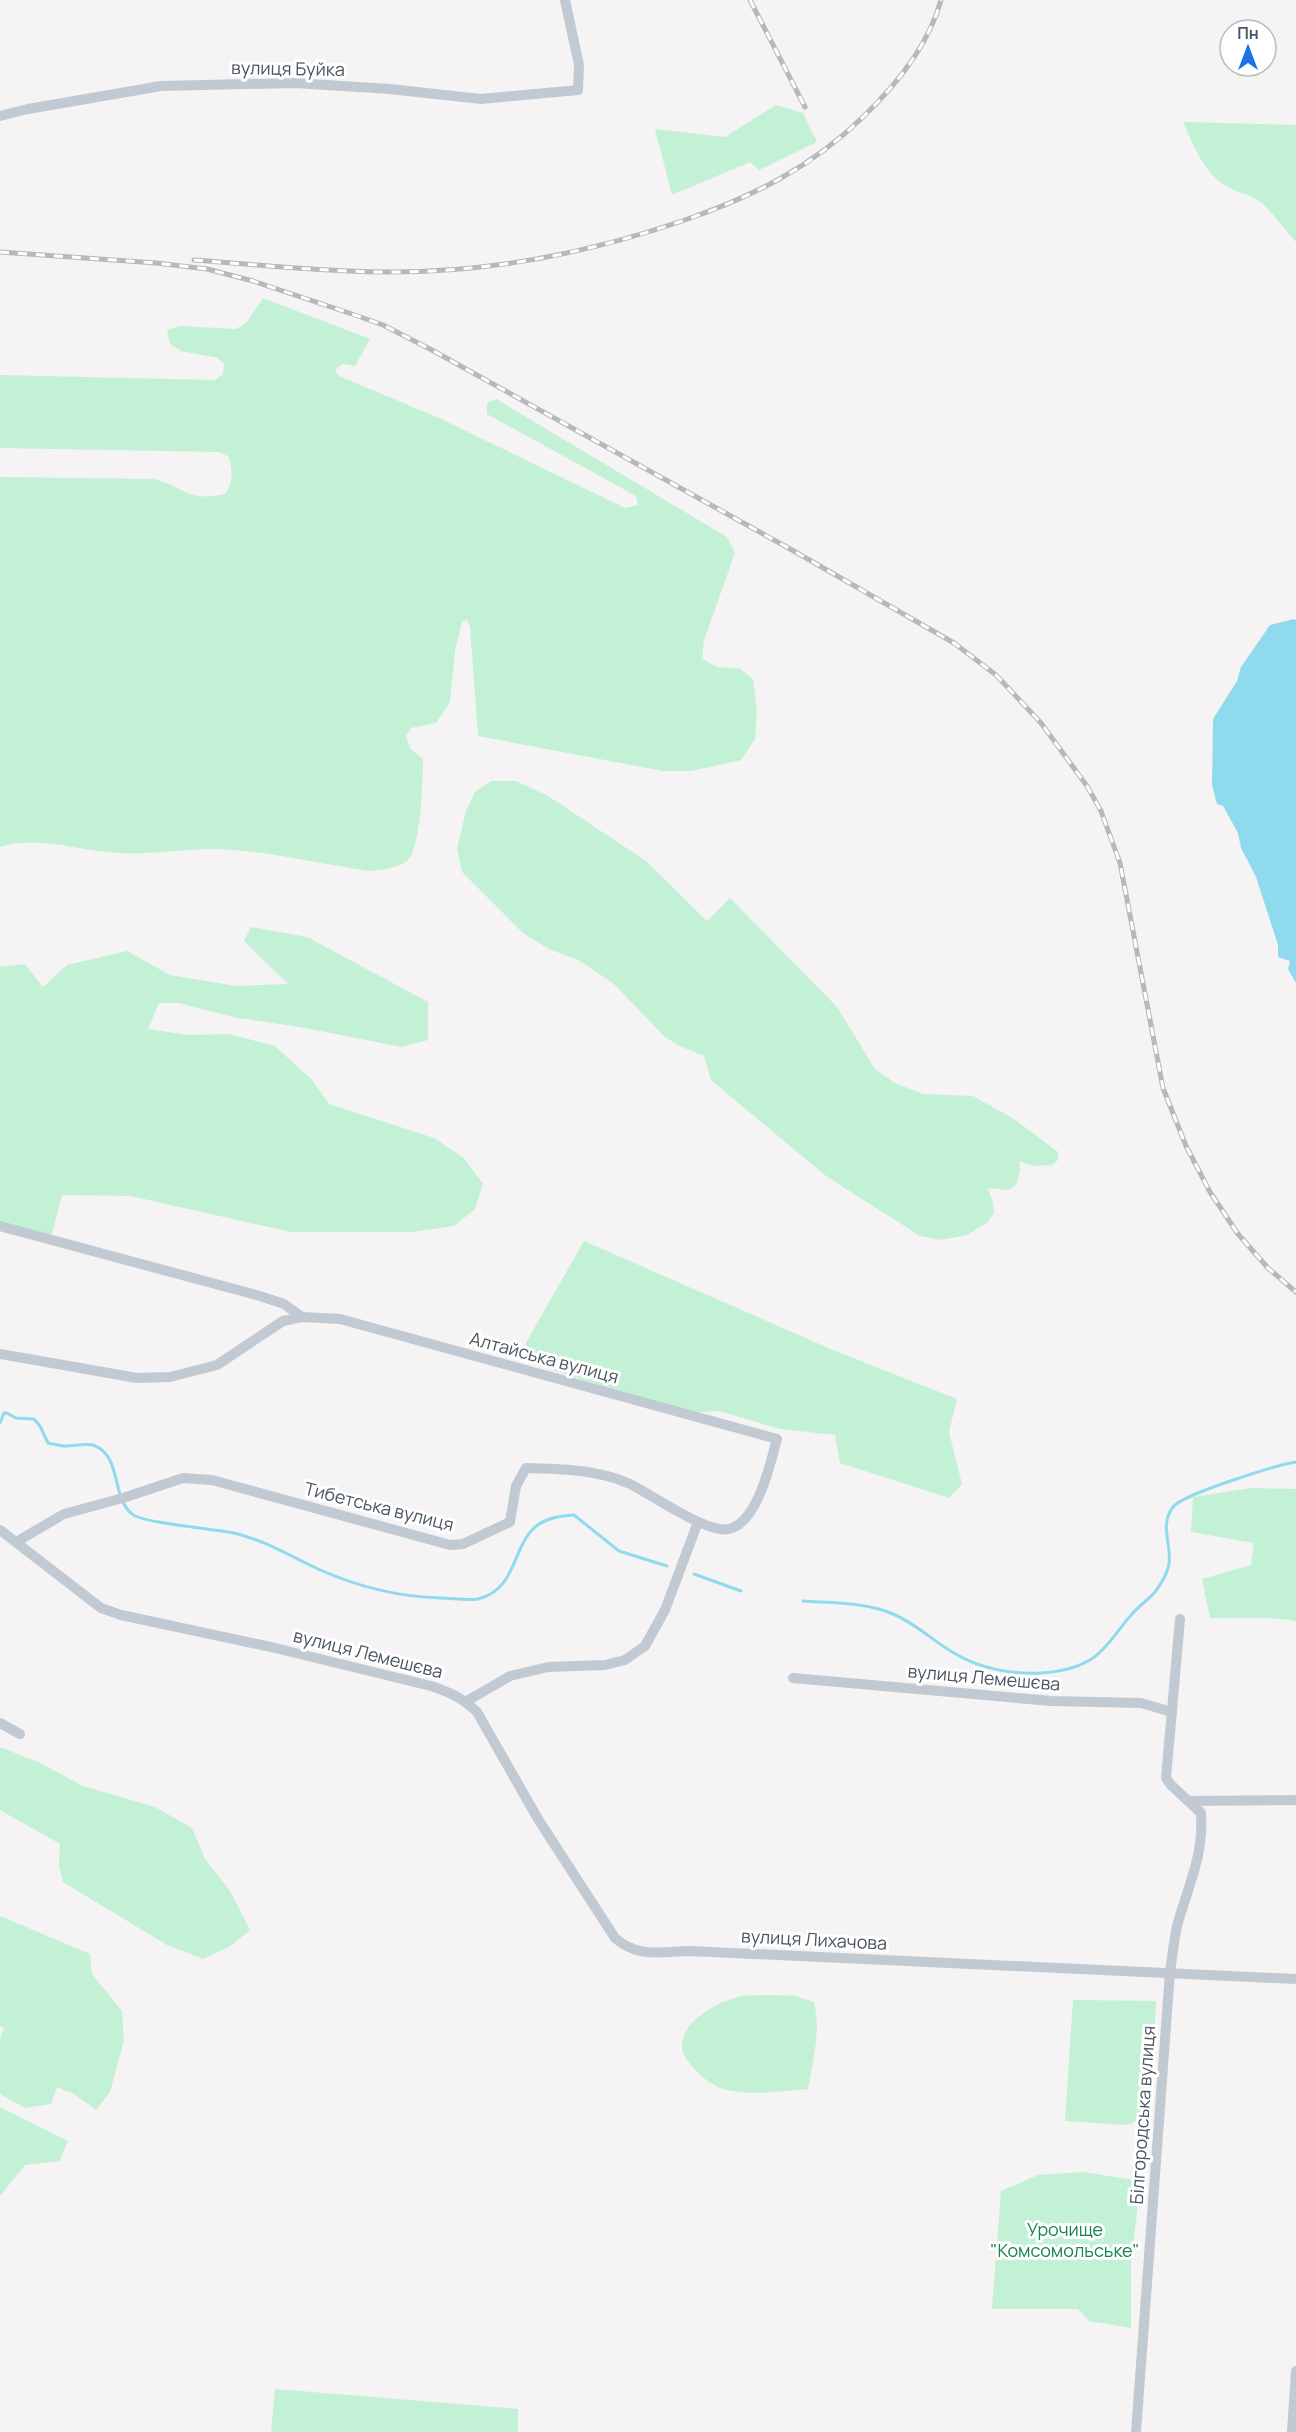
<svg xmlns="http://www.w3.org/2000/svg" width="1296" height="2432" font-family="Manrope,sans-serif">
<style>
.green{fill:#c3f1d5}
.water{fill:#90daee}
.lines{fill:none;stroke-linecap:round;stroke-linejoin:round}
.stream{stroke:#90daee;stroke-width:3}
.minor{stroke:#c1cad2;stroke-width:10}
.rail-casing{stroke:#b5b8bd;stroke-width:5}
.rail{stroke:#fff;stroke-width:3;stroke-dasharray:9;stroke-linecap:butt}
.labels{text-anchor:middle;stroke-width:6;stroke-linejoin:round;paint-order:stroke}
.street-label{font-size:18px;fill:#4a5661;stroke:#fff}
.park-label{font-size:18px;fill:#17864f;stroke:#fff}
</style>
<rect width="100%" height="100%" fill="#f5f3f3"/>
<g class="green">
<polygon points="776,105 803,113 817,142 759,170 750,162 672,195 655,129 725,137"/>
<path d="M1183 122 1296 125V242C1285 230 1274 214 1262 203 1252 195 1239 193 1228 187 1204 174 1194 146 1183 122Z"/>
<path d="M263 298 370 339 355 366 342 364 335 370 339 376 439 418 625 508 638 505 636 496 487 414V403L496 399 727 537 735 553 704 640 702 659 718 667 740 669 753 679 757 711 755 739 741 760 691 771H663L478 736 470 627 467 620 462 621 455 651 450 702 436 723 411 728 406 736 410 748 423 759C423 778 421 850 407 861 397 868 381 870 370 871 319 864 261 849 210 849 180 849 149 855 118 853 78 851 40 835 0 847V477L154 479C186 488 188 502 225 494 234 482 232 471 229 457L219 452 0 448V375L215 380 223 374 224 364 218 358 181 351 170 344 167 330 180 326 236 329 246 323Z"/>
<polygon points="491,781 516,781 548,796 646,861 707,921 730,898 837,1007 875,1069 895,1083 923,1094 973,1096 1014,1119 1058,1152 1058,1160 1052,1165 1033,1166 1019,1161 1020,1171 1016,1185 1008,1190 987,1188 992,1199 994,1213 987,1223 967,1235 941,1240 920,1236 826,1176 711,1080 704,1056 682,1047 665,1037 614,984 595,971 578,960 549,949 523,933 462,872 457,848 466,811 475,792"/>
<polygon points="251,927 307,937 428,1002 428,1040 401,1047 300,1027 238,1018 179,1003 159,1003 148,1029 188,1035 229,1034 275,1046 312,1080 329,1104 434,1138 464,1158 483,1184 475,1209 454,1226 411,1232 291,1232 131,1196 62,1195 51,1238 0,1225 0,967 25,964 43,987 67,965 127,951 170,975 236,986 288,984 244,941"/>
<polygon points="584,1241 833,1350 957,1399 949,1432 962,1484 949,1498 840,1463 835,1435 780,1429 719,1411 685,1413 530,1363 523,1348"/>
<path d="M1251 1488 1296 1489V1621C1272 1616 1236 1619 1210 1618L1202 1579 1251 1565 1254 1543 1191 1532 1193 1497Z"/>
<polygon points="0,1747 40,1763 83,1786 155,1807 192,1828 205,1859 230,1891 250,1930 229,1947 203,1959 167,1945 63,1882 59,1865 60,1844 0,1810"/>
<polygon points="0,1916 90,1954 92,1974 122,2011 124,2040 110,2092 96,2110 74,2094 57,2087 51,2104 25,2108 0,2094 0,2039 4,2029 0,2026"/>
<path d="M770 1995 796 1996 814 2002C821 2032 813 2059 808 2089 781 2091 746 2097 720 2088 708 2083 700 2075 691 2065 661 2033 713 2002 742 1996 751 1995 761 1995 770 1995Z"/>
<polygon points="1073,2000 1156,2001 1150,2118 1125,2125 1065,2121"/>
<polygon points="0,2107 68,2141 60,2161 25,2165 0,2196"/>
<polygon points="1083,2172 1141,2181 1131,2262 1131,2328 1089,2321 1078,2309 992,2309 1001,2191 1038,2175"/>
<polygon points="275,2389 518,2409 518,2432 271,2432"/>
</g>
<polygon class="water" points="1294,619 1296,620 1296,983 1288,969 1290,961 1278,957 1278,945 1256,877 1241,848 1238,833 1223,806 1217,804 1212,785 1213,719 1237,681 1241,667 1270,625"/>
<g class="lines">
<g class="stream">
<path d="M0 1423 4 1413H7L16 1418 34 1419 40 1426 48 1443C54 1444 60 1446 66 1446 74 1446 85 1443 93 1445 122 1455 111 1497 132 1514 142 1523 215 1529 234 1533 264 1540 290 1556 318 1569 356 1586 399 1597 441 1598 452 1598 467 1601 478 1599 519 1589 511 1543 539 1524 550 1517 562 1516 574 1515L619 1551 667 1566"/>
<polyline points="694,1574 741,1591"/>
<path d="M803 1601C832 1603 865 1602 893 1614 915 1623 933 1641 954 1653 978 1668 1013 1675 1041 1673 1059 1672 1078 1668 1093 1658 1109 1647 1119 1628 1132 1614 1139 1606 1148 1600 1155 1592 1160 1586 1168 1572 1169 1564 1172 1545 1159 1525 1173 1507 1183 1494 1277 1465 1296 1462"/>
</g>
<g class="minor">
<polyline points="0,116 28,109 161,86 295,83 390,89 481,99 578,90 579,65 565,0"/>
<polyline points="0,1226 260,1296 284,1304 302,1317"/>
<path d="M0 1354 137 1378 170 1377 217 1365 283 1321 302 1317 340 1319 777 1439C770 1464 758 1522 729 1529 707 1534 651 1494 630 1484 598 1469 560 1469 526 1468L516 1486 510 1522 463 1544 450 1545 212 1480 183 1478 123 1498 64 1514 16 1542"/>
<path d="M0 1530 101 1608 121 1615 271 1647 431 1686C449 1692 463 1698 477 1712L538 1819 615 1938C638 1958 660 1952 689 1951L1296 1979"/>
<polyline points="793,1678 1051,1701 1141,1703 1172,1712"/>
<polyline points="467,1701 510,1676 548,1667 605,1665 625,1660 645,1646 665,1610 698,1522"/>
<polyline points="0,1723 20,1734"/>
<polyline points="1189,1801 1296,1800"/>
<path d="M1136 2432 1170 1972C1172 1957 1174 1941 1177 1926 1188 1886 1204 1856 1201 1813L1171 1785 1166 1778 1180 1619"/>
<polyline points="1292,2432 1296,2371"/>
</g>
<g class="rail-casing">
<g id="rail">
<polyline points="750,0 805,107"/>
<polyline points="0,252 156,263 207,269 253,281 355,315 383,325 430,349 792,550 954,643 996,675 1041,723 1087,786 1101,811 1120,863 1163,1088 1186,1146 1210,1192 1238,1234 1268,1268 1296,1292"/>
<path d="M194 260C246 264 297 269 348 271 462 277 574 258 682 221 752 197 811 168 864 116 897 84 929 44 941 0"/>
</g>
</g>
<use href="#rail" class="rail"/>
</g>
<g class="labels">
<g class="street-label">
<text transform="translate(288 69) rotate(1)" y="6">вулиця Буйка</text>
<text transform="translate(544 1358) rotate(15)" y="6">Алтайська вулиця</text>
<text transform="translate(379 1507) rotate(14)" y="6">Тибетська вулиця</text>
<text transform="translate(368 1654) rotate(14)" y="6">вулиця Лемешєва</text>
<text transform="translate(984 1678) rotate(5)" y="6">вулиця Лемешєва</text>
<text transform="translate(814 1940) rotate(3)" y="6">вулиця Лихачова</text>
<text transform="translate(1143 2115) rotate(-86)" y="6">Білгородська вулиця</text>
</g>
<g class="park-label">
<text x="1065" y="2236">Урочище<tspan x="1065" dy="21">"Комсомольське"</tspan></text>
</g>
</g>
<g transform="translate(1248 48)"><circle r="28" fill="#ffffff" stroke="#b7bbc0" stroke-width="1.5"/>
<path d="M0-4.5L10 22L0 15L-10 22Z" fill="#1a73e8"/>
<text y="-9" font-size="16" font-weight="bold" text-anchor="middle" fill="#4a5661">Пн</text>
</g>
</svg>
